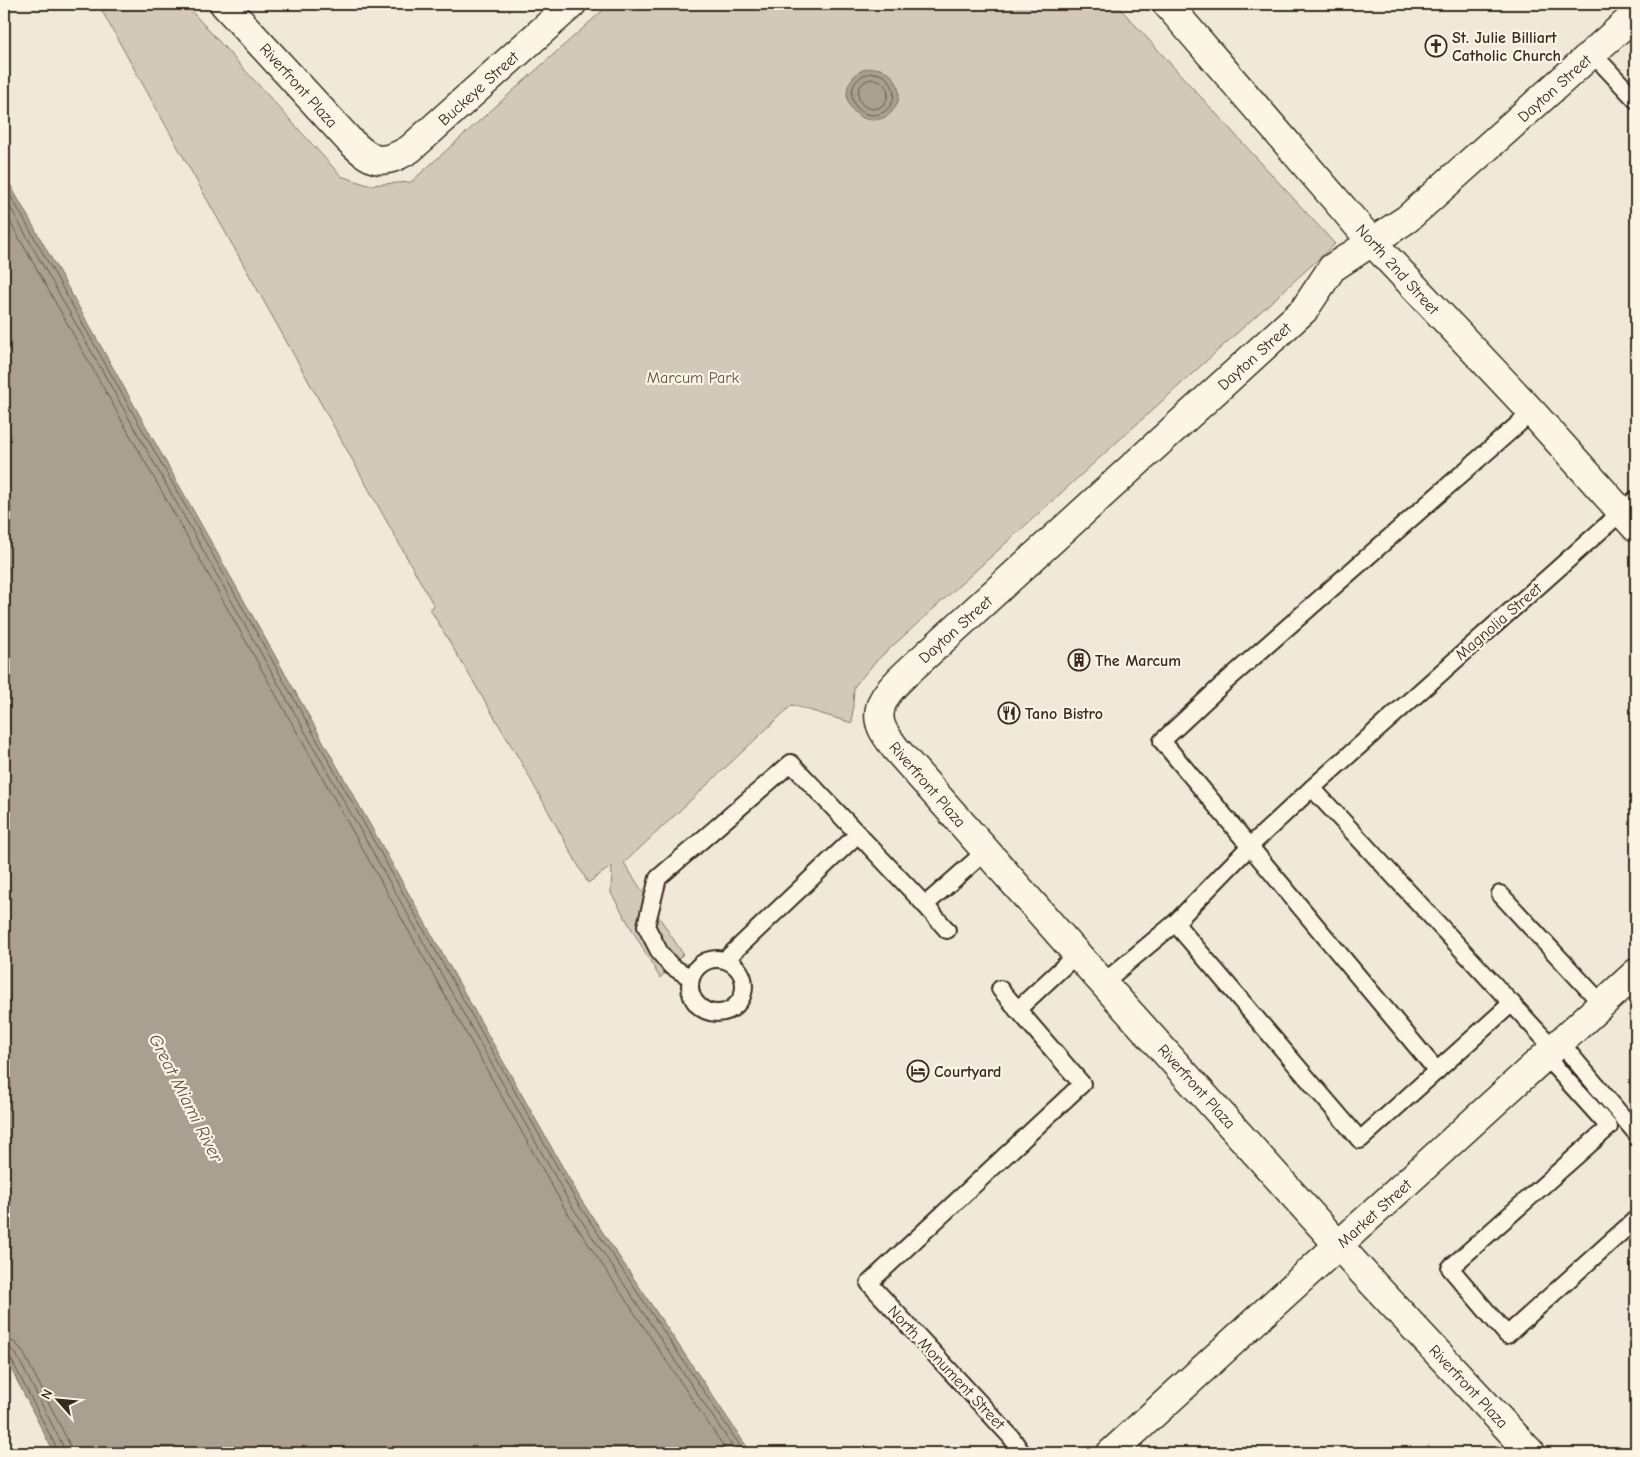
<svg xmlns="http://www.w3.org/2000/svg" width="1640" height="1457" font-family="'Comic Neue',sans-serif">
<style>
.green{fill:#d2c9ba;stroke:#867a6c}
.water{fill:#aaa091;stroke:#7e7163}
.lines{fill:none;stroke-linecap:round;stroke-linejoin:round}
.shore{stroke:#67594c;stroke-width:1}
.lane-casing{stroke:#3b2a1e;stroke-width:20}
.street-casing{stroke:#3b2a1e;stroke-width:31}
.secondary-casing{stroke:#3b2a1e;stroke-width:31}
.lane{stroke:#fcf5e5;stroke-width:16}
.street{stroke:#fcf5e5;stroke-width:28}
.secondary{stroke:#fcf5e5;stroke-width:28}
.labels{text-anchor:middle;stroke-width:4.5;stroke-linejoin:round;paint-order:stroke}
.poi-label{font-size:16px;font-weight:bold;fill:#3b2a1e;stroke:#fcf5e5;text-anchor:start}
.street-label{font-size:16px;fill:#3b2a1e;stroke:#fcf5e5}
.park-label{font-size:16px;fill:#615245;stroke:#fcf5e5}
.water-label{font-size:18px;font-style:italic;fill:#625346;stroke:#fcf5e5}
</style>
<rect width="100%" height="100%" fill="#f0e9d9"/>
<filter id="ink" filterUnits="userSpaceOnUse"><feTurbulence type="fractalNoise" baseFrequency=".02" numOctaves="2"/><feDisplacementMap in="SourceGraphic" scale="10" xChannelSelector="R" yChannelSelector="G"/><feConvolveMatrix kernelMatrix="1 2 1 2 8 2 1 2 1" color-interpolation-filters="sRGB"/></filter>
<g filter="url(#ink)">
<polygon class="green" points="98,4 185,4 341,176 368,185 411,182 610,4 1116,4 1335,244 875,662 854,687 852,723 792,705 624,863 683,954 660,978 611,893 612,866 588,883 521,762 430,609 434,606"/>
<g class="water">
<circle cx="873" cy="94" r="26"/>
<polygon points="4,174 581,1200 751,1453 54,1453 4,1355"/>
</g>
<g class="lines">
<g class="shore">
<circle cx="873" cy="94" r="21"/>
<circle cx="873" cy="94" r="15"/>
<polyline points="4,184 577,1202 745,1453"/>
<polyline points="4,196 571,1205 737,1453"/>
<polyline points="4,211 565,1209 728,1453"/>
<polyline points="4,1340 14,1342 22,1350 69,1443 71,1453"/>
<polyline points="4,1348 11,1349 16,1354 63,1446 64,1453"/>
<polyline points="4,1354 10,1357 57,1449 58,1453"/>
</g>
<g class="lane-casing">
<g id="lane">
<polyline points="1592,53 1636,100"/>
<polyline points="1312,788 1250,846 1175,923 1360,1140 1512,1003"/>
<polyline points="1500,894 1602,1004"/>
<polyline points="925,905 947,930"/>
<circle cx="717" cy="986" r="27"/>
<polyline points="725,960 858,834"/>
<polyline points="691,978 671,966 660,953 646,926 658,878 791,763 925,905 986,851"/>
<polyline points="1103,983 1175,923"/>
<polyline points="1000,989 1082,1084 869,1283 1011,1437 1022,1453"/>
<polyline points="1017,1010 1077,954"/>
<polyline points="1560,1042 1636,1133"/>
<polyline points="1553,1048 1312,788 1636,499"/>
<polyline points="1545,1056 1609,1127 1450,1268 1507,1335 1636,1219"/>
<polyline points="1437,1071 1162,741 1223,684 1532,412"/>
</g>
</g>
<g class="street-casing">
<g id="street">
<path d="M224 4 348 139C372 162 380 167 410 149L572 4"/>
<polyline points="1167,4 1372,242 1532,412 1636,528"/>
<polyline points="1111,1453 1636,973"/>
</g>
</g>
<g class="secondary-casing">
<path id="secondary" d="M1531 1453 1368 1278 1077 954 895 748C891 742 885 735 882 728 871 703 895 684 912 668L1304 310 1332 268 1407 219 1636 14"/>
</g>
<use href="#lane" class="lane"/>
<use href="#street" class="street"/>
<use href="#secondary" class="secondary"/>
</g>
</g>
<defs>
<g id="church-ring" transform="scale(1.125)"><circle r="9.5" fill="#fcf5e5" stroke="#3b2a1e" stroke-width="1.5"/><path d="M-1.2-6h2.4v3.5h3.3v2.4h-3.3V6h-2.4V-.1h-3.3v-2.4h3.3Z" fill="#3b2a1e"/></g>
<g id="building-ring" transform="scale(1.125)"><circle r="9.5" fill="#fcf5e5" stroke="#3b2a1e" stroke-width="1.5"/><path d="M-4-6H4V6H1V3H-1V6H-4ZM-2.5-4.3h1.7v1.8h-1.7ZM.8-4.3h1.7v1.8H.8ZM-2.5-1h1.7V.8h-1.7ZM.8-1h1.7V.8H.8Z" fill="#3b2a1e"/></g>
<g id="restaurant-ring" transform="scale(1.125)"><circle r="9.5" fill="#fcf5e5" stroke="#3b2a1e" stroke-width="1.5"/><path d="M-5-6h1v4h1v-4h1v4h1v-4h1v5L-1.5 .5V6h-2V.5L-5-1ZM5-6V6H3V1.5H1.5Q1.5-4 5-6Z" fill="#3b2a1e"/></g>
<g id="hotel-ring" transform="scale(1.125)"><circle r="9.5" fill="#fcf5e5" stroke="#3b2a1e" stroke-width="1.5"/><path d="M-6-4.5h1.5V1H6V5H4.5V3h-9V5H-6ZM-4 0a1.8 1.8 0 1 1 3.6 0ZM.5 0V-2.5h3Q6-2.5 6 0Z" fill="#3b2a1e"/></g>
</defs>
<g fill-rule="evenodd">
<use href="#church-ring" x="1436" y="46"/>
<use href="#building-ring" x="1079" y="660"/>
<use href="#restaurant-ring" x="1009" y="713"/>
<use href="#hotel-ring" x="918" y="1071"/>
</g>
<g class="labels">
<g class="poi-label">
<text x="1452" y="43">St. Julie Billiart<tspan x="1452" dy="18">Catholic Church</tspan></text>
<text x="1095" y="666">The Marcum</text>
<text x="1025" y="719">Tano Bistro</text>
<text x="934" y="1077">Courtyard</text>
</g>
<g class="street-label">
<text transform="translate(299 85) rotate(48)" y="6">Riverfront Plaza</text>
<text transform="translate(478 88) rotate(-42)" y="6">Buckeye Street</text>
<text transform="translate(1554 88) rotate(-42)" y="6">Dayton Street</text>
<text transform="translate(1398 269) rotate(48)" y="6">North 2nd Street</text>
<text transform="translate(1254 356) rotate(-42)" y="6">Dayton Street</text>
<text transform="translate(1498 621) rotate(-41)" y="6">Magnolia Street</text>
<text transform="translate(955 629) rotate(-42)" y="6">Dayton Street</text>
<text transform="translate(928 784) rotate(49)" y="6">Riverfront Plaza</text>
<text transform="translate(1197 1086) rotate(48)" y="6">Riverfront Plaza</text>
<text transform="translate(1374 1213) rotate(-42)" y="6">Market Street</text>
<text transform="translate(947 1367) rotate(47)" y="6">North Monument Street</text>
<text transform="translate(1469 1386) rotate(47)" y="6">Riverfront Plaza</text>
</g>
<g class="park-label">
<text x="693" y="383">Marcum Park</text>
</g>
<g class="water-label">
<text transform="translate(186 1098) rotate(63)" y="6">Great Miami River</text>
</g>
</g>
<rect width="1640" height="1457" fill="none" stroke="#fcf5e5" stroke-width="20"/>
<rect x="10" y="10" width="1620" height="1437" fill="none" stroke="#3b2a1e" stroke-width="2" filter="url(#ink)"/>
<g transform="translate(58 1400) rotate(297)" stroke="#fcf5e5" stroke-width="4" paint-order="stroke">
<path d="M0-4L9 19L0 12L-9 19Z" fill="#3b2a1e"/>
<text y="-8" font-size="14" font-weight="bold" text-anchor="middle" fill="#3b2a1e">N</text>
</g>
</svg>
